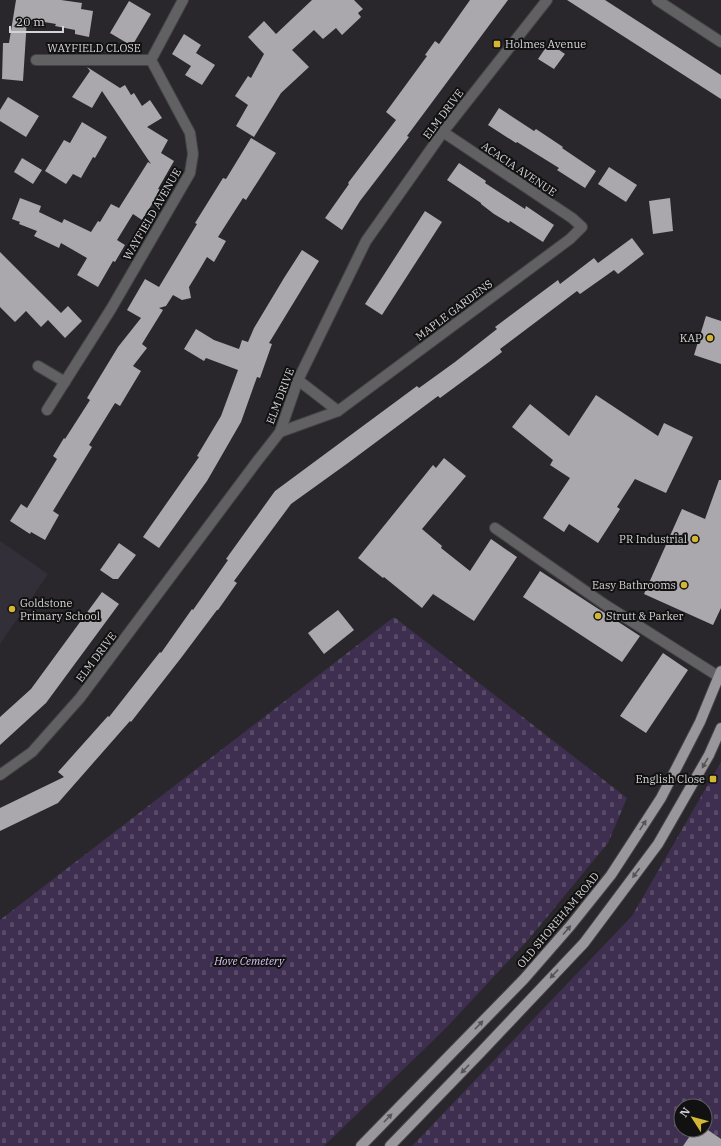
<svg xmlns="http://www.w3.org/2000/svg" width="721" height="1146" font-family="'IBM Plex Serif',serif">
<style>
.built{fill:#332f38}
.cemetery{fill:url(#cemetery-stones);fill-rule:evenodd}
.building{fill:#aaa8ac}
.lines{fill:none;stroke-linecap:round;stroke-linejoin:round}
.minor-casing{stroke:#444346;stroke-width:12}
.major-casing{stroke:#444346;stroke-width:12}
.minor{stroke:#616062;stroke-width:10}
.major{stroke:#99979b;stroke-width:10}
.oneway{fill:#555456}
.poi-dot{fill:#d4b635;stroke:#111112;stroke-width:1.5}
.labels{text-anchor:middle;stroke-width:4;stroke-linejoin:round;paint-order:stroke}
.poi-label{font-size:11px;fill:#d4d3d5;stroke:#111112;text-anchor:end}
.street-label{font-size:11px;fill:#d4d3d5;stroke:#111112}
.park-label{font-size:11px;font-style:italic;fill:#dac2f7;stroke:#111112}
</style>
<defs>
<pattern id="cemetery-stones" width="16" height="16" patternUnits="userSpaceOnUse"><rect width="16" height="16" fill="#3e2e4f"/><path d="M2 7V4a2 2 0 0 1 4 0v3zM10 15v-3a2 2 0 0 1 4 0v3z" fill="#594b67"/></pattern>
</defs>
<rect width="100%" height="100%" fill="#29272b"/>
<polygon class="built" points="0,541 48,574 0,644"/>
<g class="cemetery">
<polygon points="394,617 627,798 608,843 528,940 445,1029 324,1146 0,1146 0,920"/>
<path d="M721 762V1146H412L632 916ZM681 1106H705V1130H681Z"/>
</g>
<g class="building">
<polygon points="16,0 61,0 82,3 81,9 93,11 89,37 75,34 75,30 55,26 56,24 27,19 23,81 2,79 3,43 9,43"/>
<polygon points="312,0 354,0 363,9 358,13 361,17 342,35 336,28 323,39 314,30 292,50 309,67 281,93 254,137 236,126 248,105 235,96 248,76 251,78 264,54 248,37 264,21 276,34"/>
<polygon points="470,0 508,0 407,136 409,137 360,201 342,230 325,218 349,184 348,183 396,120 386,112 427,56 425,55 435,41 439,44"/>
<polygon points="567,0 605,0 721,75 721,99"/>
<polygon points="129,1 151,14 132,46 110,33"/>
<polygon points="184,34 201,45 196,53 215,65 202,85 185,75 191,66 172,54"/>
<polygon points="549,43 565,54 554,69 538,59"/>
<polygon points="87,67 120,88 125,85 131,95 134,93 142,106 150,100 162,118 147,127 168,140 161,153 174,161 158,189 161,190 142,220 133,214 117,240 125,245 115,262 113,261 98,287 77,275 87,258 61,243 59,248 34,236 37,231 19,224 20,222 12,219 20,198 41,206 39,212 62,223 64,219 91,232 98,221 100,222 111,204 119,208 148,162 151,164 102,91 92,108 72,97 90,71"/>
<polygon points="8,97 39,116 26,137 0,121 0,110"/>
<polygon points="499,108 534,131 536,129 563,147 562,148 596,171 585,188 557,170 559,168 517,142 516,143 488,125"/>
<polygon points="82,122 107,137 95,158 93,157 81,178 73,174 66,184 45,171 64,140 70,143"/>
<polygon points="251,138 276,153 246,200 243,198 218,237 226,241 214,262 207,257 197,274 189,287 191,298 182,300 173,295 166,306 159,308 163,310 142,344 147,348 133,366 141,371 120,406 115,403 89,445 92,447 53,511 59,515 45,540 31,532 30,534 10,521 21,504 27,508 57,459 53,456 64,438 65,439 90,400 87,398 118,347 141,318 127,310 145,279 159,287 197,224 195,223 223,178 226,179"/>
<polygon points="22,158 42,170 33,184 14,172"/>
<polygon points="459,163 486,181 485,183 525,209 526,206 554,225 543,242 510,221 509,223 494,214 481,204 481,203 447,180"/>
<polygon points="609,167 637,185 626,202 598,184"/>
<polygon points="670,198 673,231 653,234 649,201"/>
<polygon points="425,211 442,222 382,315 365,304"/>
<polygon points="632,238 644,254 618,274 614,270 580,294 577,291 500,349 502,352 489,362 440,398 438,396 348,463 291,504 234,581 237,583 218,610 217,610 181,658 131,722 130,721 58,803 0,831 0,808 64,777 58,772 108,716 109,717 160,652 161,653 192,609 193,610 228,560 226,559 275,491 417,386 419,388 455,362 497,329 495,327 558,280 560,284 594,258 598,263"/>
<polygon points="302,250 319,261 269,343 272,344 260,378 257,377 241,422 207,481 159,548 143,537 199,457 197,456 221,416 238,370 206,358 204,361 184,349 196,329 214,340 239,349 242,340 248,342 254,328 284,278"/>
<polygon points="0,252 61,313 68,306 82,321 65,338 48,320 41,327 26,311 15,322 0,307"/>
<polygon points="706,316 721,321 721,364 694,355"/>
<polygon points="596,395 658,436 664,423 693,437 666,493 635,479 617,507 620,509 598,543 569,524 564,532 543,518 570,478 550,465 553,460 512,427 530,404 569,436"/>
<polygon points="444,458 466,476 422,529 442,546 441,548 470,571 491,539 517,557 474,621 433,594 422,608 384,577 383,578 358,558 433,465 436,468"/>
<polygon points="719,480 721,480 721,608 713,625 644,594 682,509 705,519"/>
<polygon points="119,543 136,555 118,579 113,579 100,570"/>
<polygon points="540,571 640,636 622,662 523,597"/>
<polygon points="102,592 119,604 46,703 0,745 0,717 31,689"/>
<polygon points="338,610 354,630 324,654 308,633"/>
<polygon points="663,653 688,670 646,733 620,716"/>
<polygon points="694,1130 708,1130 721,1139 721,1146 683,1146"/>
</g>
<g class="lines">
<g class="minor-casing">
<g id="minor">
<polyline points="657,0 721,42"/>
<polyline points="36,60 151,60"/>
<polyline points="38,366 65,382"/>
<polyline points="298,380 338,411"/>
<polyline points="47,410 111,309 190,173 193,154 190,133 151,60 183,0"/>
<polyline points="280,432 338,411 570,239 582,227 572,218 443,132"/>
<polyline points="495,528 604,604 721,678"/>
<polyline points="0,775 32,752 80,698 258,460 280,432 298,380 366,241 443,132 547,0"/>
</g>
</g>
<g class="major-casing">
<g id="major">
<polyline points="361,1146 524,979 571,925 611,875 661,798 700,722 721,671"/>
<polyline points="390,1146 480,1053 584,943 658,844 709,755 721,728"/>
</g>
</g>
<use href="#minor" class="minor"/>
<use href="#major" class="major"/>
</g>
<defs><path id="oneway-solid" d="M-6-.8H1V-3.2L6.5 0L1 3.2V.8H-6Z"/></defs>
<g class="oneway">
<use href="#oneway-solid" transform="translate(705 763) rotate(120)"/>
<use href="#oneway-solid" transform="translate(643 825) rotate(-57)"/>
<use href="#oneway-solid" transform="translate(636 873) rotate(127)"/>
<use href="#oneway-solid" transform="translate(567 930) rotate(-49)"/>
<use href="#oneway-solid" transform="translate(554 974) rotate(133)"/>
<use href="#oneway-solid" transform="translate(479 1025) rotate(-46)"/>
<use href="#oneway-solid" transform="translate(465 1069) rotate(134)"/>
<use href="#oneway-solid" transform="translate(388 1118) rotate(-46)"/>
</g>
<g class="poi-dot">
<rect x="493" y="40" width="8" height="8" rx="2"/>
<circle cx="710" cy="338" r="4"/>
<circle cx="695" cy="539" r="4"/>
<circle cx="684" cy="585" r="4"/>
<circle cx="12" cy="609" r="4"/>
<circle cx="598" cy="616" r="4"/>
<rect x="709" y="775" width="8" height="8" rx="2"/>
</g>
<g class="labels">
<g class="poi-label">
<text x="505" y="48" text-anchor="start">Holmes Avenue</text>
<text x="702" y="342">KAP</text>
<text x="687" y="543">PR Industrial</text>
<text x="676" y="589">Easy Bathrooms</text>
<text x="20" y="607" text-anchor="start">Goldstone<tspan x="20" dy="13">Primary School</tspan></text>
<text x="606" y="620" text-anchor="start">Strutt &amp; Parker</text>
<text x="705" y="783">English Close</text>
</g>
<g class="street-label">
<text x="94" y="52">WAYFIELD CLOSE</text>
<text transform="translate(443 114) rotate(-53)" y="4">ELM DRIVE</text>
<text transform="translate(519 169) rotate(34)" y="4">ACACIA AVENUE</text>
<text transform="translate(152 214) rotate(-60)" y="4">WAYFIELD AVENUE</text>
<text transform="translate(454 310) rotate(-37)" y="4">MAPLE GARDENS</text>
<text transform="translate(280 396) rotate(-69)" y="4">ELM DRIVE</text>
<text transform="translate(96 657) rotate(-53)" y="4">ELM DRIVE</text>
<text transform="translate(558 920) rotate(-50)" y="4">OLD SHOREHAM ROAD</text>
</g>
<g class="park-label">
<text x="249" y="965">Hove Cemetery</text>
</g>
</g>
<g transform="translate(693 1118) rotate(306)"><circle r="19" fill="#111112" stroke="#5f5f60"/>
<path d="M0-3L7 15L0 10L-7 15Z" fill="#d4b635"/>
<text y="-6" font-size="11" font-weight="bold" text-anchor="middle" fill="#d4d3d5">N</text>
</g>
<path d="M10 26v6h53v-6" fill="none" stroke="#d4d3d5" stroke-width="2"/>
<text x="16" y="26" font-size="12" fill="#d4d3d5" stroke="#111112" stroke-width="3" paint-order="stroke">20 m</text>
</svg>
